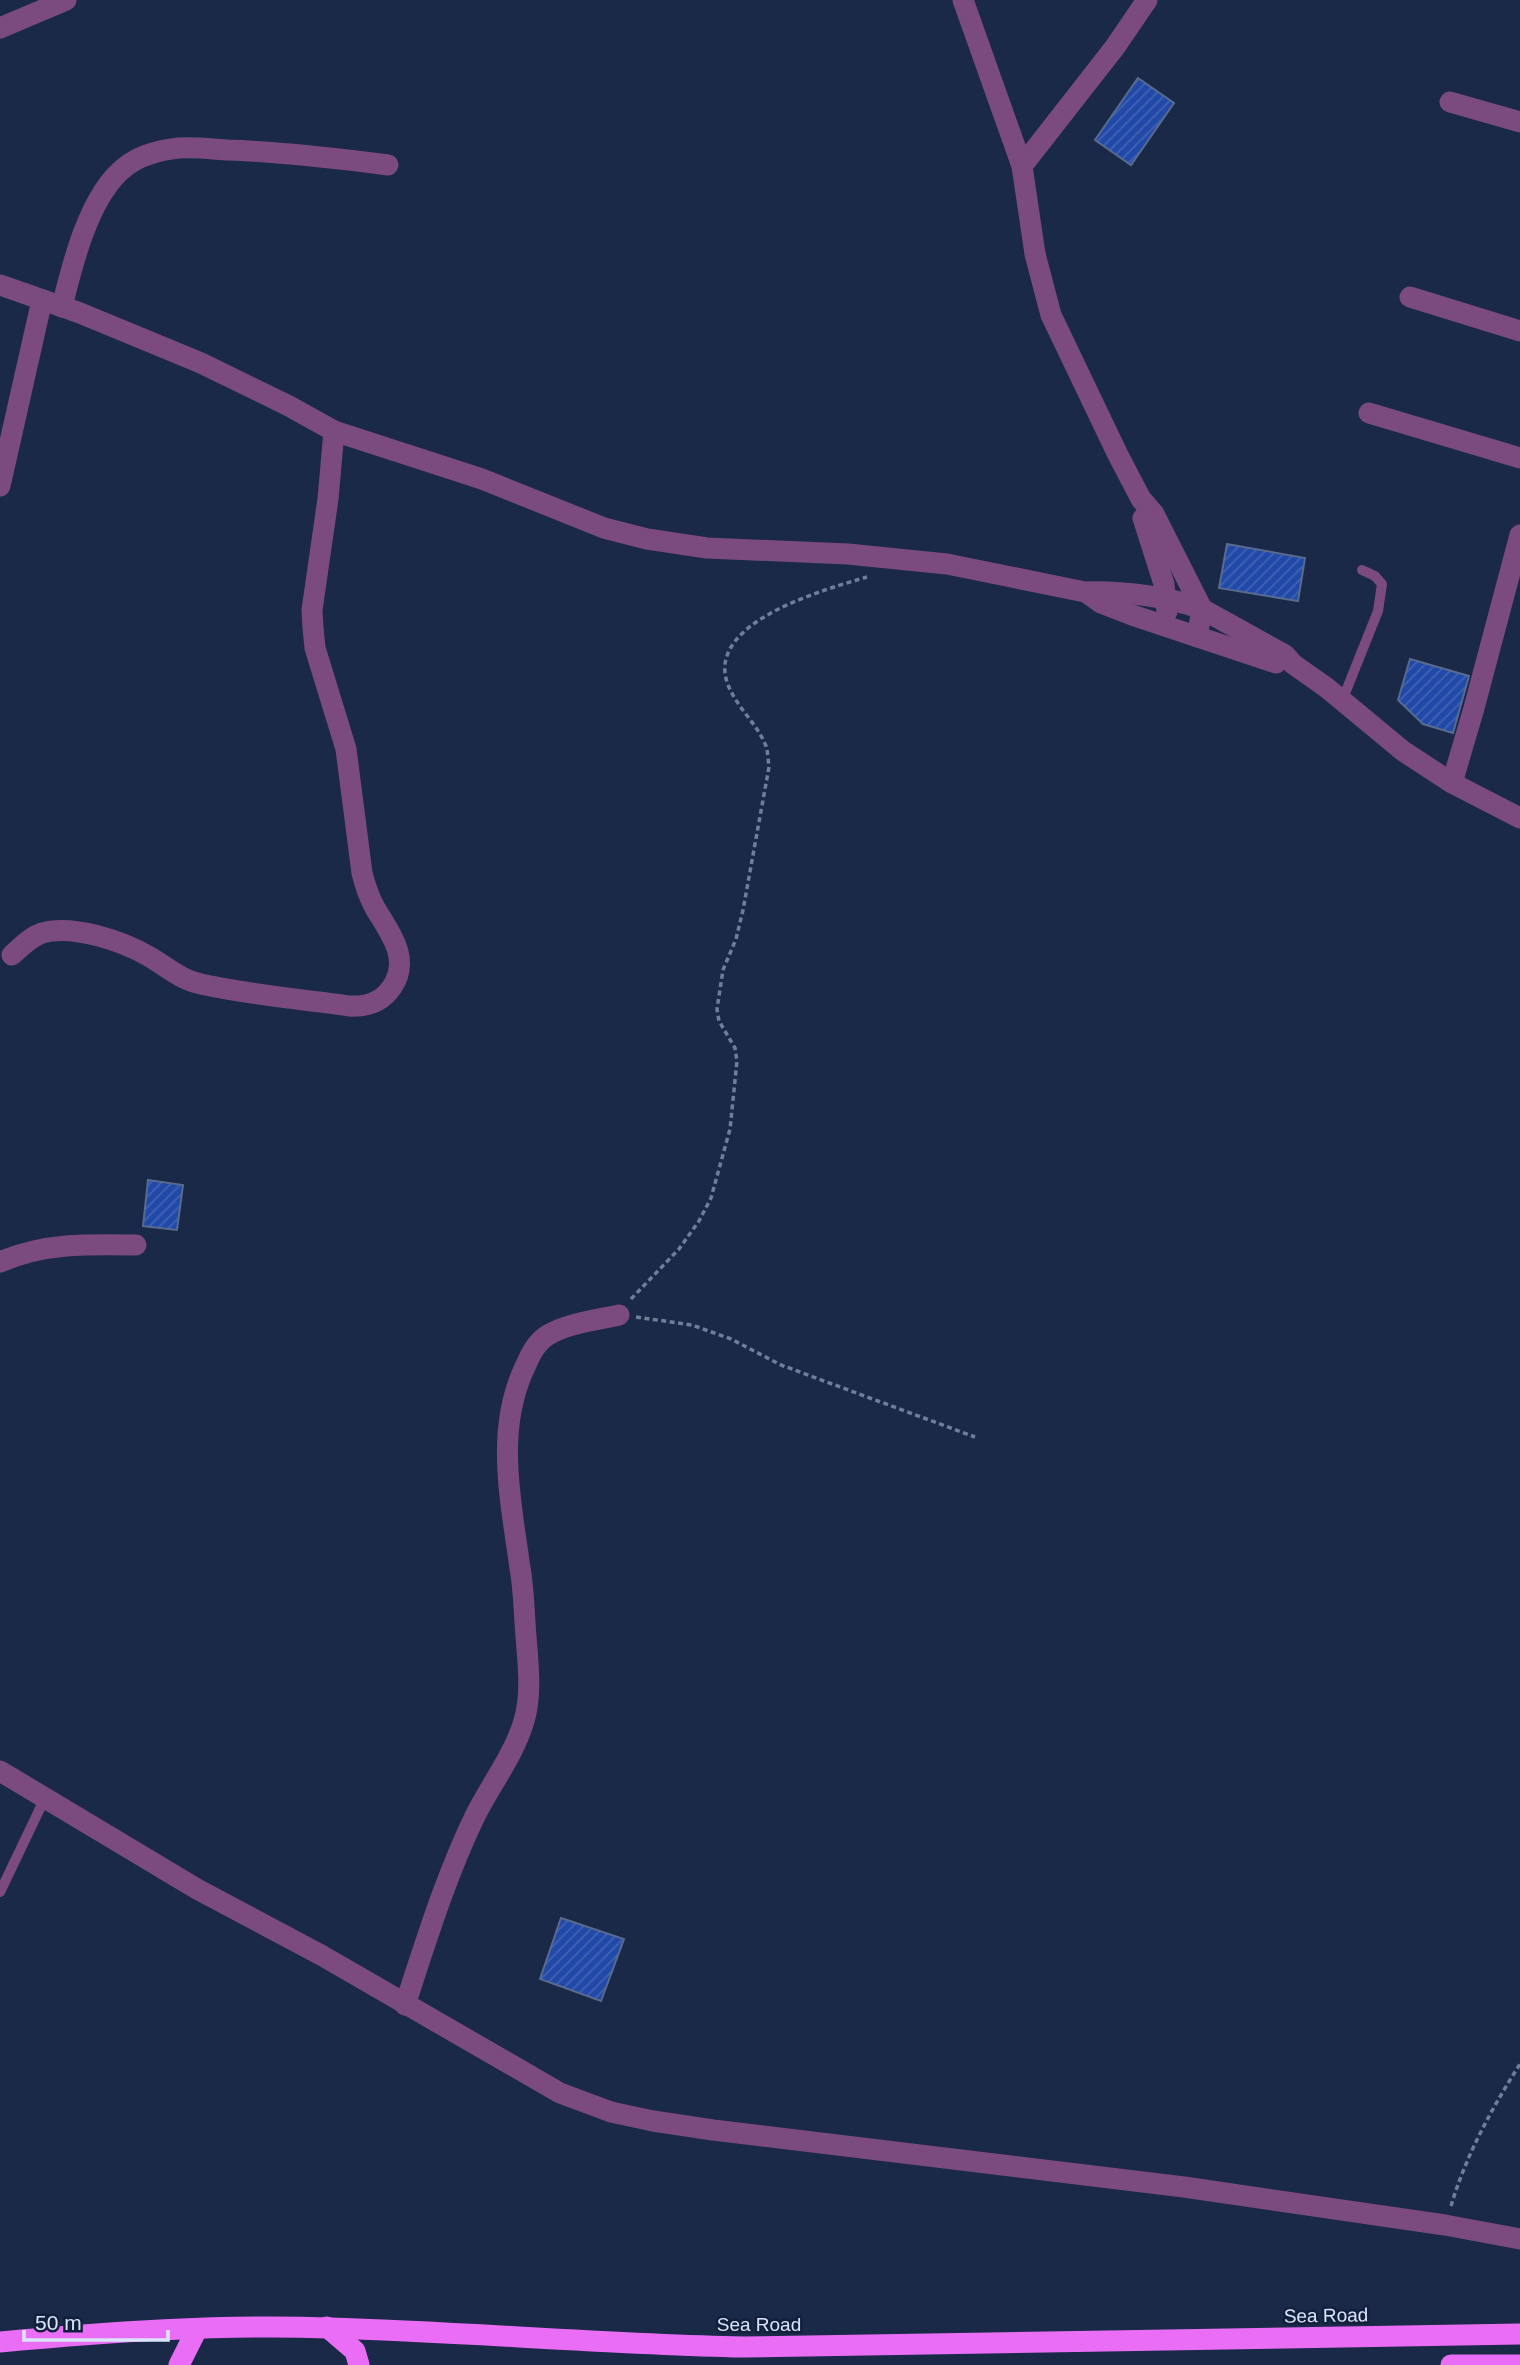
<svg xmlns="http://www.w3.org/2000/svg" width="1520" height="2365" font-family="Arial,sans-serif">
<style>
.building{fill:url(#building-hatch);stroke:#586a8d;stroke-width:2}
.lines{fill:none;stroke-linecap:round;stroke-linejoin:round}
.path{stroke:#727e98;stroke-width:3.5;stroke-dasharray:5 3.5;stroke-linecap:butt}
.lane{stroke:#7b4b7f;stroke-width:10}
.street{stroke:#7b4b7f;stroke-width:21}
.highway{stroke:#e96ef5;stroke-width:21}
.labels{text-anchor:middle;stroke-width:5;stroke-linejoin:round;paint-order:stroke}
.street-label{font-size:19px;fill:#dbe5f9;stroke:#121f3d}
</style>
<defs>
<pattern id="building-hatch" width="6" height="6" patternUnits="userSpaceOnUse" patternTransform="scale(1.75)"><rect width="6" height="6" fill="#2149a8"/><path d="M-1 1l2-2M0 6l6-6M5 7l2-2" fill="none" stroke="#4163b5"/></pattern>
</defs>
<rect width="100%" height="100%" fill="#1b2948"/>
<g class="building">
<polygon points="1138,78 1174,103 1131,165 1095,140"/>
<polygon points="1227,544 1305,558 1298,601 1219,588"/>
<polygon points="1410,659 1469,676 1453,733 1423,724 1398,700"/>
<polygon points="148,1180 183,1185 177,1230 143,1226"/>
<polygon points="561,1918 624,1939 601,2001 540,1979"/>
</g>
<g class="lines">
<g class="path">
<path d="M631 1299 679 1249 699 1221 711 1198 730 1129 737 1061 735 1048 719 1021 717 1009 723 970 736 939 743 910 769 767C768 760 768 752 766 746 757 723 735 706 727 682 707 621 827 589 867 577"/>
<polyline points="636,1317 692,1325 731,1339 781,1365 975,1437"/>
<path d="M1451 2206C1466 2155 1492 2108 1520 2064"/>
</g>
<g class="lane">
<polyline points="1342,701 1378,611 1382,584 1375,576 1362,570"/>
<polyline points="0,1892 45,1798"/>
</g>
<g class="street">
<polyline points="963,0 1022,166 1035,254 1051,315 1118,455 1141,499 1154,514 1202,609 1197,637"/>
<polyline points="0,28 66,0"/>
<polyline points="1450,102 1520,122"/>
<polyline points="1022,166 1115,47 1147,0"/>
<path d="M0 285 80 313 201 363 289 406 334 431 482 479 604 528 647 539 707 548 848 554 947 564 1085 592C1119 590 1170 597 1202 609L1285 655 1293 664 1327 688 1403 751 1452 783 1520 818"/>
<polyline points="1410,297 1520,331"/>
<path d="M62 307C72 265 89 195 125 167 140 155 160 150 179 148 195 147 212 149 228 150 281 152 334 158 388 165"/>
<polyline points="1369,413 1520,458"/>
<polyline points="0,486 42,300"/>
<polyline points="1143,518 1164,584 1167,612"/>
<polyline points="1087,593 1101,603 1132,615 1276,663"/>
<polyline points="1452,783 1474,708 1520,535"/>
<path d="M12 955C21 947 30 937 42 933 72 924 123 941 150 957 167 967 181 980 201 984 250 995 301 999 350 1006 367 1007 382 1002 392 987 411 959 390 933 375 908 369 897 365 885 362 873L346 749 315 648 313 628 312 610 328 499 334 431"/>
<path d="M0 1262C44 1243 88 1244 136 1245"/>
<polyline points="0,1771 197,1889 321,1955 560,2093 611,2112 653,2121 713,2130 1184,2187 1445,2225 1520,2239"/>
<path d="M405 2005C426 1941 446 1876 475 1816 491 1784 514 1755 524 1721 532 1694 528 1664 526 1636 524 1614 524 1590 520 1568 511 1502 495 1432 524 1369 530 1356 535 1343 548 1335 568 1323 597 1320 619 1315"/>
</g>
<g class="highway">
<polyline points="327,2327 355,2351 359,2365"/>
<path d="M0 2342C109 2332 220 2324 329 2328 467 2332 604 2344 743 2347L1520 2334"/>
<polyline points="179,2365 197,2329"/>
<polyline points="1451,2365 1520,2365"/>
</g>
</g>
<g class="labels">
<g class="street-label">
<text transform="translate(1326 2315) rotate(-1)" y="7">Sea Road</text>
<text x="759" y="2331">Sea Road</text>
</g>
</g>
<path d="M24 2330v10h144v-10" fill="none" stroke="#dbe5f9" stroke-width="3.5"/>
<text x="35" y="2330" font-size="21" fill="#dbe5f9" stroke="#121f3d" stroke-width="5" paint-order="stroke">50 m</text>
</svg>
